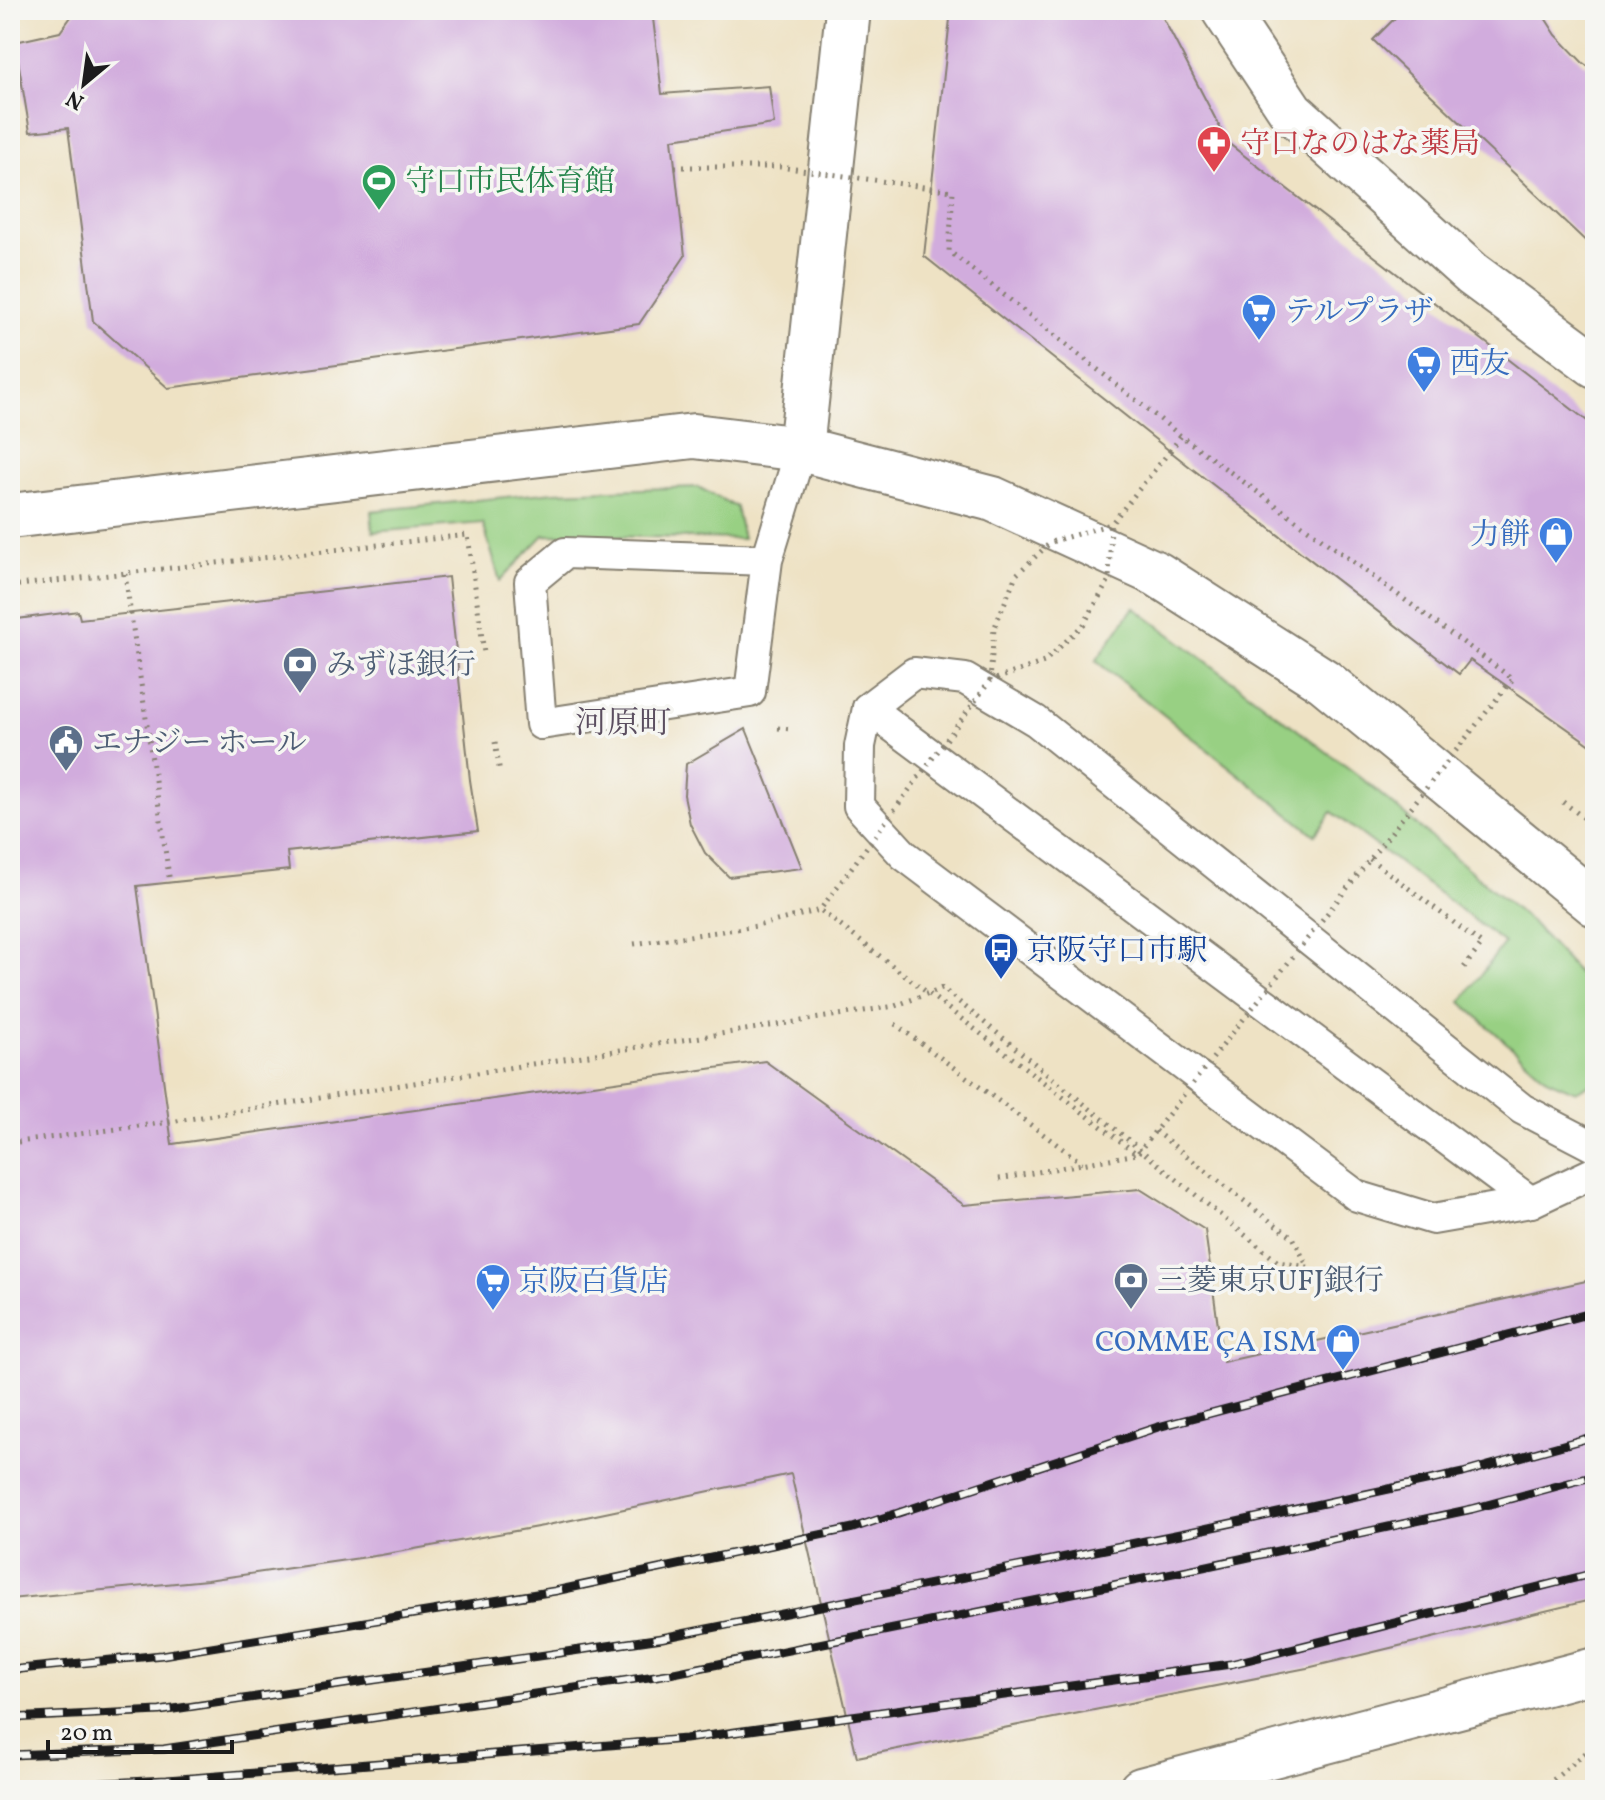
<svg xmlns="http://www.w3.org/2000/svg" width="1605" height="1800" font-family="Vollkorn,'Noto Serif JP',serif">
<style>
.green{fill:#98d083;stroke:#5a7650;stroke-width:2}
.building{fill:#d1acdd}
.lines{fill:none;stroke-linecap:round;stroke-linejoin:round}
.service-casing{stroke:#857f70;stroke-width:34}
.minor-casing{stroke:#857f70;stroke-width:48}
.tertiary-casing{stroke:#857f70;stroke-width:48}
.path{stroke:#857f70;stroke-width:5;stroke-dasharray:2 6;stroke-linecap:butt}
.service{stroke:#fff;stroke-width:30}
.minor{stroke:#fff;stroke-width:44}
.tertiary{stroke:#fff;stroke-width:44}
.rail-casing{stroke:#1c1c1c;stroke-width:9}
.rail{stroke:#f6f6f2;stroke-width:6;stroke-dasharray:18;stroke-linecap:butt}
.path-bridge{stroke:#857f70;stroke-width:5;stroke-dasharray:2 6;stroke-linecap:butt}
.labels{text-anchor:middle;stroke-width:7;stroke-linejoin:round;paint-order:stroke}
.health-label{font-size:30px;fill:#be3a42;stroke:#f6f6f2;text-anchor:start}
.leisure-label{font-size:30px;fill:#27864d;stroke:#f6f6f2;text-anchor:start}
.shop-label{font-size:30px;fill:#366cbe;stroke:#f6f6f2;text-anchor:start}
.service-label{font-size:30px;fill:#4e5e75;stroke:#f6f6f2;text-anchor:start}
.transit-label{font-size:30px;fill:#164399;stroke:#f6f6f2;text-anchor:start}
.neighbourhood-label{font-size:32px;fill:#5b4e60;stroke:#f6f6f2}
</style>
<rect width="100%" height="100%" fill="#f6f6f2"/>
<filter id="ink" filterUnits="userSpaceOnUse"><feTurbulence type="fractalNoise" baseFrequency=".0125" numOctaves="2"/><feDisplacementMap in="SourceGraphic" scale="16" xChannelSelector="R" yChannelSelector="G"/><feConvolveMatrix kernelMatrix="1 2 1 2 8 2 1 2 1" color-interpolation-filters="sRGB"/></filter>
<filter id="wash" filterUnits="userSpaceOnUse"><feTurbulence type="fractalNoise" baseFrequency=".006" numOctaves="4" result="noise"/><feDisplacementMap in="SourceGraphic" scale="32" xChannelSelector="R" yChannelSelector="G"/><feGaussianBlur stdDeviation="1.8" result="paint"/><feColorMatrix in="noise" values="0 0 0 0 0 0 0 0 0 0 0 0 0 0 0 0 0 1.4 0 .05"/><feComposite in="paint" operator="in"/></filter>
<g filter="url(#wash)">
<rect width="100%" height="100%" fill="#eee2c4"/>
<g class="green">
<polygon points="698,487 736,507 743,539 544,535 500,581 483,523 373,532 371,511 554,492"/>
<polygon points="1134,607 1359,776 1533,924 1595,991 1595,1081 1576,1092 1548,1080 1461,1002 1504,943 1332,812 1315,835 1096,661"/>
</g>
<g id="blocks">
<g class="building">
<polygon points="76,10 652,10 662,94 769,86 774,124 672,139 685,256 639,324 168,388 93,321 68,128 30,132 15,42 60,32"/>
<polygon points="951,10 1159,10 1228,143 1595,427 1595,748 1470,660 1459,674 1190,467 924,256"/>
<polygon points="1403,10 1540,10 1556,35 1583,63 1595,71 1595,250 1373,40"/>
<polygon points="448,577 470,780 478,831 287,852 289,870 137,886 172,1144 765,1061 964,1205 1140,1189 1205,1230 1223,1362 1595,1279 1595,1599 1307,1668 857,1757 791,1474 543,1526 381,1555 207,1580 10,1599 10,620 78,611 80,619"/>
<polygon points="746,729 802,868 729,877 705,853 690,824 684,795 686,764"/>
</g>
</g>
</g>
<g filter="url(#ink)">
<use href="#blocks" fill-opacity="0" stroke="#857f70" stroke-width="2"/>
<g class="lines">
<g class="service-casing">
<g id="service">
<polyline points="767,560 565,553 530,582 541,724 750,692 767,560 801,449"/>
<polyline points="868,708 1531,1202"/>
<polyline points="1595,1147 1522,1109 1036,721 965,679 914,673 868,708 860,746 859,806 904,855 1357,1196 1433,1219 1531,1202 1595,1172"/>
</g>
</g>
<g class="minor-casing">
<polyline id="minor" points="1224,10 1291,111 1472,274 1595,365"/>
</g>
<g class="tertiary-casing">
<g id="tertiary">
<polyline points="801,449 848,10"/>
<polyline points="10,516 694,436 801,449 993,499 1157,574 1324,681 1595,904"/>
<polyline points="1141,1790 1595,1670"/>
</g>
</g>
<g class="path">
<polyline points="931,188 953,191 949,251 1181,436 1513,679 1507,686"/>
<polyline points="1170,451 1181,436"/>
<polyline points="125,574 170,883"/>
<polyline points="10,586 468,535 484,653"/>
<polyline points="778,728 793,729"/>
<polyline points="495,742 500,773"/>
<polyline points="1563,802 1584,818"/>
<polyline points="1370,859 1482,944 1462,970"/>
<polyline points="634,944 757,926 820,910"/>
<polyline points="895,1024 1082,1163"/>
<polyline points="1155,1131 1266,1218 1293,1237 1307,1266"/>
<polyline points="10,1143 170,1122 895,1006 942,988 1278,1262 1308,1267"/>
<polyline points="999,1179 1137,1154"/>
<polyline points="1541,1790 1595,1745"/>
</g>
<use href="#service" class="service"/>
<use href="#minor" class="minor"/>
<use href="#tertiary" class="tertiary"/>
<g class="rail-casing">
<g id="rail">
<polyline points="10,1670 162,1655 555,1591 853,1528 1158,1427 1595,1312"/>
<polyline points="10,1718 160,1711 662,1638 1195,1531 1463,1473 1595,1436"/>
<polyline points="10,1755 164,1749 669,1674 1203,1567 1472,1509 1595,1476"/>
<polyline points="10,1788 167,1780 685,1739 1231,1664 1595,1573"/>
</g>
</g>
<use href="#rail" class="rail"/>
<g class="path-bridge">
<polyline points="675,167 780,167 931,188"/>
<polyline points="1170,451 1111,524 1109,580 1084,624 1044,662 990,681 820,910 1137,1154 1507,686"/>
<polyline points="990,681 994,629 1016,575 1051,542 1111,524"/>
</g>
</g>
</g>
<defs>
<g id="pharmacy-pin" transform="scale(1.8)"><path d="M0 17L-7.5 6A9.5 9.5 0 1 1 7.5 6Z" fill="#e0444e" stroke="#f6f6f2"/><path d="M-2-6h4v4h4v4h-4v4h-4v-4h-4v-4h4Z" fill="#fff"/></g>
<g id="stadium-pin" transform="scale(1.8)"><path d="M0 17L-7.5 6A9.5 9.5 0 1 1 7.5 6Z" fill="#2e9e5b" stroke="#f6f6f2"/><path d="M0-5a6.5 5 0 1 0 0 10a6.5 5 0 1 0 0-10ZM-3.5-1.8h7v3.6h-7Z" fill="#fff"/></g>
<g id="supermarket-pin" transform="scale(1.8)"><path d="M0 17L-7.5 6A9.5 9.5 0 1 1 7.5 6Z" fill="#3f7fe0" stroke="#f6f6f2"/><path d="M-6-5.5h2.5l.6 2H6L4.5 2H-2.5L-4.4-4H-6ZM-1.5 3.2a1.3 1.3 0 1 0 .1 0ZM3 3.2a1.3 1.3 0 1 0 .1 0Z" fill="#fff"/></g>
<g id="shop-pin" transform="scale(1.8)"><path d="M0 17L-7.5 6A9.5 9.5 0 1 1 7.5 6Z" fill="#3f7fe0" stroke="#f6f6f2"/><path d="M-5-2.5h2.3a2.7 3.5 0 0 1 5.4 0H5L5.5 6h-11ZM-1.5-2.5h3a1.5 2.3 0 0 0-3 0Z" fill="#fff"/></g>
<g id="bank-pin" transform="scale(1.8)"><path d="M0 17L-7.5 6A9.5 9.5 0 1 1 7.5 6Z" fill="#5c6f8a" stroke="#f6f6f2"/><path d="M-6-4H6V4H-6ZM0-2.3a2.3 2.3 0 1 0 0 4.6a2.3 2.3 0 1 0 0-4.6Z" fill="#fff"/></g>
<g id="civic-pin" transform="scale(1.8)"><path d="M0 17L-7.5 6A9.5 9.5 0 1 1 7.5 6Z" fill="#5c6f8a" stroke="#f6f6f2"/><path d="M-.6-6.5H3V-4.5H.6V-3L4-1V1h2V6H-6V1h2V-1L-.6-3ZM-1.2 2.5V6h2.4V2.5Z" fill="#fff"/></g>
<g id="bus-pin" transform="scale(1.8)"><path d="M0 17L-7.5 6A9.5 9.5 0 1 1 7.5 6Z" fill="#1a4fb4" stroke="#f6f6f2"/><path d="M-5-6H5V4H4V6H2V4H-2V6H-4V4H-5ZM-3.5-4V0h7V-4ZM-3.5 1.2v1.5H-2V1.2ZM2 1.2v1.5H3.5V1.2Z" fill="#fff"/></g>
</defs>
<g fill-rule="evenodd">
<use href="#pharmacy-pin" x="1214" y="143"/>
<use href="#stadium-pin" x="379" y="181"/>
<use href="#supermarket-pin" x="1259" y="311"/>
<use href="#supermarket-pin" x="1424" y="363"/>
<use href="#shop-pin" x="1556" y="534"/>
<use href="#bank-pin" x="300" y="664"/>
<use href="#civic-pin" x="66" y="742"/>
<use href="#bus-pin" x="1001" y="950"/>
<use href="#bank-pin" x="1131" y="1280"/>
<use href="#supermarket-pin" x="493" y="1281"/>
<use href="#shop-pin" x="1343" y="1341"/>
</g>
<g class="labels">
<g class="health-label">
<text x="1240" y="153">守口なのはな薬局</text>
</g>
<g class="leisure-label">
<text x="405" y="191">守口市民体育館</text>
</g>
<g class="shop-label">
<text x="1285" y="321">テルプラザ</text>
<text x="1450" y="373">西友</text>
<text x="1530" y="544" text-anchor="end">力餅</text>
<text x="519" y="1291">京阪百貨店</text>
<text x="1317" y="1351" text-anchor="end">COMME ÇA ISM</text>
</g>
<g class="service-label">
<text x="326" y="674">みずほ銀行</text>
<text x="92" y="752">エナジー ホール</text>
<text x="1157" y="1290">三菱東京UFJ銀行</text>
</g>
<g class="transit-label">
<text x="1027" y="960">京阪守口市駅</text>
</g>
<g class="neighbourhood-label">
<text x="623" y="733">河原町</text>
</g>
</g>
<rect width="1605" height="1800" fill="none" stroke="#f6f6f2" stroke-width="40"/>
<g transform="translate(84 84) rotate(209)" stroke="#f6f6f2" stroke-width="6" paint-order="stroke">
<path d="M0-6L14 30L0 20L-14 30Z" fill="#1c1c1c"/>
<text y="-12" font-size="22" font-weight="bold" text-anchor="middle" fill="#1c1c1c">N</text>
</g>
<path d="M48 1740v12h184v-12" fill="none" stroke="#1c1c1c" stroke-width="4"/>
<text x="60" y="1740" font-size="24" fill="#1c1c1c" stroke="#f6f6f2" stroke-width="6" paint-order="stroke">20 m</text>
</svg>
